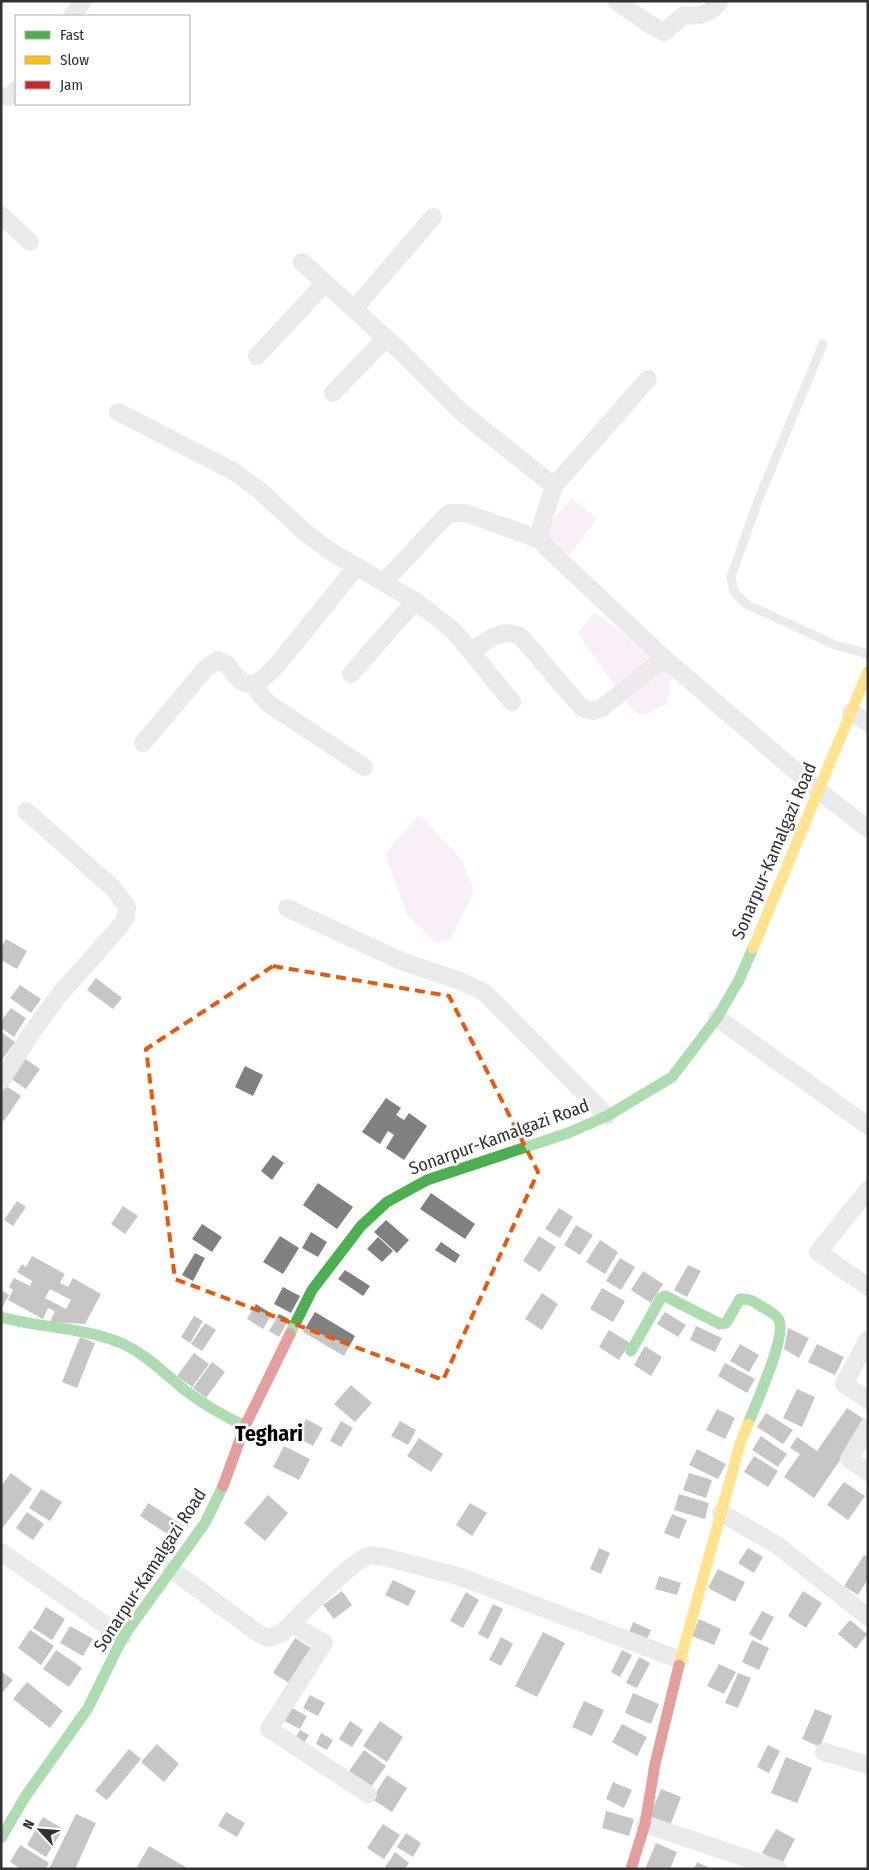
<svg xmlns="http://www.w3.org/2000/svg" width="869" height="1870" font-family="'Fira Sans Condensed',sans-serif">
<style>
.water{fill:#f2dcf0}
.building{fill:#808080;fill-rule:evenodd}
.lines{fill:none;stroke-linecap:round;stroke-linejoin:round}
.lane{stroke:#d0d0d0;stroke-width:9}
.street{stroke:#d0d0d0;stroke-width:18}
.fast{stroke:#4caf50;stroke-width:11}
.slow{stroke:#ffc107;stroke-width:11}
.jam{stroke:#c62828;stroke-width:11}
.marked{fill:none;stroke:#e8590c;stroke-width:4;stroke-dasharray:10 6;stroke-linejoin:round}
.labels{text-anchor:middle;stroke-width:5;stroke-linejoin:round;paint-order:stroke}
.street-label{font-size:18px;fill:#313131;stroke:#fff}
.district-label{font-size:22px;font-weight:bold;fill:#000;stroke:#fff}
</style>
<rect width="100%" height="100%" fill="#fff"/>
<g class="water">
<polygon points="572,498 596,519 570,555 550,543 547,526"/>
<polygon points="595,613 618,629 671,676 668,703 642,716 631,708 577,633"/>
<polygon points="419,815 462,860 474,891 450,940 436,943 407,914 385,854"/>
</g>
<g class="building">
<polygon points="6,939 27,951 17,969 1,960 1,947"/>
<polygon points="96,978 122,998 113,1009 87,990"/>
<polygon points="20,985 41,999 31,1013 10,998"/>
<polygon points="11,1008 26,1018 14,1037 1,1028 1,1021"/>
<polygon points="1,1032 15,1042 1,1061"/>
<polygon points="24,1058 40,1069 26,1089 10,1078"/>
<polygon points="245,1066 263,1075 253,1096 235,1087"/>
<polygon points="6,1086 21,1096 4,1121 1,1119 1,1093"/>
<polygon points="386,1098 401,1108 396,1115 404,1120 409,1113 427,1126 404,1160 386,1148 394,1135 388,1131 380,1144 362,1132"/>
<polygon points="273,1155 284,1163 272,1180 261,1171"/>
<polygon points="318,1183 353,1207 337,1229 303,1205"/>
<polygon points="431,1193 475,1224 465,1239 420,1209"/>
<polygon points="17,1201 26,1207 13,1226 4,1220"/>
<polygon points="123,1206 138,1216 125,1234 111,1224"/>
<polygon points="559,1208 573,1217 560,1238 545,1229"/>
<polygon points="386,1220 409,1240 397,1253 374,1232"/>
<polygon points="202,1224 222,1237 212,1252 192,1239"/>
<polygon points="576,1225 593,1235 580,1255 564,1245"/>
<polygon points="311,1232 327,1242 318,1257 302,1248"/>
<polygon points="280,1236 299,1248 283,1274 263,1262"/>
<polygon points="539,1236 556,1247 540,1272 523,1261"/>
<polygon points="378,1237 393,1251 382,1262 367,1249"/>
<polygon points="600,1240 618,1252 605,1274 586,1262"/>
<polygon points="441,1242 460,1255 455,1263 435,1250"/>
<polygon points="195,1253 205,1258 193,1281 182,1275"/>
<path d="M32 1256 65 1274 60 1283 68 1287 73 1278 101 1294 85 1324 50 1322 55 1311 48 1308 43 1319 8 1300 13 1290 9 1287 14 1278 30 1286 32 1281 17 1272 22 1264 26 1267ZM50 1289 71 1300 66 1309 45 1298Z"/>
<polygon points="620,1258 635,1267 621,1290 606,1281"/>
<polygon points="688,1265 701,1271 687,1297 674,1290"/>
<polygon points="345,1270 370,1286 363,1296 338,1279"/>
<polygon points="643,1271 663,1284 651,1303 631,1290"/>
<polygon points="283,1287 300,1296 291,1313 274,1304"/>
<polygon points="602,1288 625,1301 613,1322 590,1309"/>
<polygon points="1,1290 9,1295 1,1310"/>
<polygon points="542,1293 558,1304 542,1330 525,1319"/>
<polygon points="256,1304 272,1314 263,1329 247,1319"/>
<polygon points="315,1312 355,1336 344,1356 303,1332"/>
<polygon points="665,1312 686,1325 678,1337 657,1324"/>
<polygon points="279,1314 289,1319 279,1337 269,1331"/>
<polygon points="194,1316 203,1321 190,1343 181,1337"/>
<polygon points="205,1323 216,1330 202,1351 191,1344"/>
<polygon points="696,1326 722,1338 715,1352 690,1340"/>
<polygon points="788,1328 809,1338 799,1358 784,1349"/>
<polygon points="609,1330 630,1343 619,1360 599,1347"/>
<polygon points="80,1337 95,1343 77,1388 62,1382"/>
<polygon points="740,1344 759,1355 749,1372 730,1361"/>
<polygon points="817,1344 844,1357 835,1375 808,1362"/>
<polygon points="645,1346 662,1357 651,1376 634,1365"/>
<polygon points="194,1353 209,1364 192,1387 177,1376"/>
<polygon points="212,1362 225,1372 206,1398 193,1388"/>
<polygon points="725,1363 755,1379 747,1393 718,1376"/>
<polygon points="351,1385 372,1403 355,1422 334,1404"/>
<polygon points="797,1389 815,1397 802,1427 783,1418"/>
<polygon points="847,1408 867,1421 814,1498 784,1477 800,1454 790,1448 797,1437 817,1451"/>
<polygon points="717,1409 735,1418 725,1439 706,1430"/>
<polygon points="766,1413 793,1430 783,1444 757,1427"/>
<polygon points="306,1419 323,1428 313,1446 296,1437"/>
<polygon points="341,1421 353,1428 341,1447 330,1441"/>
<polygon points="400,1421 416,1430 408,1445 391,1436"/>
<polygon points="761,1436 787,1454 778,1467 752,1450"/>
<polygon points="419,1438 443,1454 431,1472 407,1456"/>
<polygon points="284,1446 310,1459 299,1480 273,1467"/>
<polygon points="697,1449 726,1464 718,1479 689,1465"/>
<polygon points="754,1456 778,1471 768,1487 744,1472"/>
<polygon points="11,1473 32,1489 1,1530 1,1486"/>
<polygon points="689,1473 712,1480 706,1498 683,1490"/>
<polygon points="844,1482 865,1496 848,1520 827,1505"/>
<polygon points="41,1489 62,1502 50,1521 29,1508"/>
<polygon points="679,1494 709,1503 705,1519 674,1510"/>
<polygon points="268,1495 288,1513 265,1541 244,1523"/>
<polygon points="148,1503 184,1526 175,1539 140,1516"/>
<polygon points="470,1503 487,1513 472,1536 456,1525"/>
<polygon points="27,1512 44,1524 33,1540 16,1528"/>
<polygon points="672,1514 687,1520 679,1539 664,1533"/>
<polygon points="599,1548 610,1553 601,1574 590,1569"/>
<polygon points="748,1548 763,1557 754,1573 738,1563"/>
<polygon points="864,1555 868,1557 868,1579 858,1595 844,1586"/>
<polygon points="718,1569 745,1582 735,1602 708,1588"/>
<polygon points="659,1576 681,1583 677,1595 655,1589"/>
<polygon points="393,1580 416,1591 408,1606 385,1595"/>
<polygon points="342,1591 352,1605 334,1619 323,1605"/>
<polygon points="803,1591 822,1603 806,1628 788,1616"/>
<polygon points="466,1592 479,1600 463,1628 450,1621"/>
<polygon points="493,1604 503,1609 488,1639 478,1634"/>
<polygon points="46,1607 65,1619 52,1640 33,1628"/>
<polygon points="762,1611 774,1617 761,1641 749,1634"/>
<polygon points="699,1619 721,1629 714,1645 692,1636"/>
<polygon points="850,1620 867,1634 856,1649 838,1634"/>
<polygon points="633,1622 651,1630 644,1646 627,1639"/>
<polygon points="70,1626 93,1639 83,1656 60,1643"/>
<polygon points="30,1630 54,1646 41,1665 18,1648"/>
<polygon points="543,1632 565,1643 537,1697 515,1686"/>
<polygon points="501,1637 513,1644 501,1666 489,1660"/>
<polygon points="295,1638 316,1651 294,1686 273,1673"/>
<polygon points="752,1640 769,1648 759,1670 742,1662"/>
<polygon points="56,1650 82,1668 69,1687 43,1669"/>
<polygon points="622,1650 632,1655 620,1677 611,1672"/>
<polygon points="639,1657 650,1663 637,1688 626,1683"/>
<polygon points="719,1664 736,1672 724,1694 707,1686"/>
<polygon points="1,1671 13,1680 1,1694"/>
<polygon points="738,1673 751,1678 738,1708 725,1703"/>
<polygon points="27,1682 63,1711 50,1728 13,1699"/>
<polygon points="633,1693 659,1704 651,1724 625,1713"/>
<polygon points="310,1695 325,1703 318,1716 303,1708"/>
<polygon points="584,1701 604,1710 592,1736 572,1727"/>
<polygon points="286,1705 307,1716 300,1729 279,1718"/>
<polygon points="815,1709 832,1716 820,1747 802,1739"/>
<polygon points="350,1721 363,1730 352,1747 339,1739"/>
<polygon points="380,1721 403,1737 387,1762 363,1746"/>
<polygon points="622,1724 647,1737 637,1756 612,1742"/>
<polygon points="300,1730 309,1735 301,1748 292,1743"/>
<polygon points="321,1733 333,1740 327,1750 316,1744"/>
<polygon points="157,1744 179,1764 164,1782 141,1762"/>
<polygon points="768,1745 780,1751 769,1773 757,1767"/>
<polygon points="129,1749 141,1759 107,1800 95,1791"/>
<polygon points="364,1750 386,1766 371,1787 349,1771"/>
<polygon points="786,1757 812,1768 797,1803 771,1793"/>
<polygon points="387,1775 407,1788 392,1812 372,1799"/>
<polygon points="613,1782 632,1790 624,1808 606,1799"/>
<polygon points="661,1789 681,1797 670,1826 649,1817"/>
<polygon points="606,1811 634,1819 629,1836 602,1828"/>
<polygon points="226,1812 245,1823 237,1837 218,1826"/>
<polygon points="76,1814 96,1823 75,1869 49,1869"/>
<polygon points="43,1817 63,1829 46,1857 27,1845"/>
<polygon points="383,1824 400,1835 384,1859 367,1848"/>
<polygon points="776,1829 795,1839 782,1864 762,1853"/>
<polygon points="406,1833 421,1843 413,1857 397,1847"/>
<polygon points="656,1843 677,1852 670,1869 645,1869"/>
<polygon points="20,1845 49,1863 46,1869 21,1869 10,1862"/>
<polygon points="149,1846 189,1869 136,1869"/>
<polygon points="395,1852 409,1863 405,1869 384,1869"/>
<polygon points="697,1862 712,1869 694,1869"/>
</g>
<g class="lines">
<polyline class="lane" points="823,344 759,498 731,577 734,592 746,604 835,645 868,654"/>
<g class="street">
<path d="M616 1 649 24 664 32 684 15C701 17 710 14 720 1"/>
<polyline points="72,16 83,1"/>
<polyline points="1,96 8,97 16,90"/>
<polyline points="1,215 30,242"/>
<polyline points="302,262 398,349 460,411 554,486"/>
<polyline points="354,309 433,217"/>
<polyline points="257,356 325,283"/>
<polyline points="648,379 554,486 541,527 541,540 547,548 664,658 819,791 868,829"/>
<polyline points="333,393 386,338"/>
<polyline points="118,412 233,471 259,490 307,534 330,551 415,601 453,630 512,702"/>
<path d="M383 582C407 560 426 535 449 513H466L541 540"/>
<path d="M471 651C488 641 501 626 521 637L582 708 593 711 602 708 664 658"/>
<polyline points="351,674 415,601"/>
<polyline points="253,684 260,694 269,704 364,767"/>
<polyline points="851,712 868,723"/>
<path d="M143 743 206 668 218 660C232 666 228 669 238 678 252 693 267 676 277 665L357 566"/>
<polyline points="287,908 401,961 463,982 485,993 607,1116"/>
<polyline points="717,1018 868,1126"/>
<polyline points="1,1081 32,1032 60,994 121,925 126,916 127,907 113,888 26,811"/>
<polyline points="868,1190 818,1252 868,1287"/>
<polyline points="868,1339 844,1384 868,1400"/>
<polyline points="868,1427 849,1459 868,1472"/>
<polyline points="721,1513 777,1545 868,1617"/>
<polyline points="1,1552 123,1637"/>
<path d="M172 1570 259 1634 268 1638 282 1633C297 1618 352 1560 369 1556 372 1555 377 1556 380 1556L458 1576 680 1660"/>
<polyline points="291,1624 324,1643 269,1729 368,1794"/>
<polyline points="824,1752 868,1765"/>
<polyline points="645,1824 778,1869"/>
</g>
<g class="fast">
<path d="M1 1317C40 1328 83 1327 121 1343 146 1354 165 1374 186 1391 204 1405 224 1416 245 1426"/>
<polyline points="290,1334 312,1290 361,1226 387,1202 427,1180 568,1133 607,1116 672,1077 717,1018 739,980 753,948"/>
<path d="M631 1351 661 1298 665 1296 720 1324 726 1323 740 1299C750 1298 756 1303 764 1308 769 1311 777 1315 779 1320 787 1336 755 1406 748 1424"/>
<polyline points="1,1838 25,1797 88,1708 123,1637 205,1523 223,1486"/>
</g>
<g class="slow">
<polyline points="753,948 868,671"/>
<polyline points="679,1665 740,1444 748,1424"/>
</g>
<g class="jam">
<polyline points="223,1486 245,1426 290,1334"/>
<polyline points="631,1869 645,1824 655,1764 679,1665"/>
</g>
</g>
<path d="M0 0H869V1870H0ZM273 966 449 996 538 1172 443 1380 175 1279 146 1049Z" fill="#fff" fill-opacity=".55" fill-rule="evenodd"/>
<path class="marked" d="M273 966 449 996 538 1172 443 1380 175 1279 146 1049Z"/>
<g class="labels">
<g class="street-label">
<text transform="translate(774 851) rotate(-67)" y="6">Sonarpur-Kamalgazi Road</text>
<text transform="translate(499 1137) rotate(-20)" y="6">Sonarpur-Kamalgazi Road</text>
<text transform="translate(150 1570) rotate(-57)" y="6">Sonarpur-Kamalgazi Road</text>
</g>
<g class="district-label">
<text x="269" y="1441">Teghari</text>
</g>
</g>
<rect width="869" height="1870" fill="none" stroke="#313131" stroke-width="5"/>
<rect x="15" y="15" width="175" height="90" fill="#ffffff" stroke="#adadad"/>
<rect x="25" y="31" width="25" height="8" fill="#4caf50" stroke="#adadad"/>
<text x="60" y="40" font-size="15" fill="#313131">Fast</text>
<rect x="25" y="56" width="25" height="8" fill="#ffc107" stroke="#adadad"/>
<text x="60" y="65" font-size="15" fill="#313131">Slow</text>
<rect x="25" y="81" width="25" height="8" fill="#c62828" stroke="#adadad"/>
<text x="60" y="90" font-size="15" fill="#313131">Jam</text>
<g transform="translate(40 1830) rotate(296)" stroke="#ffffff" stroke-width="4" paint-order="stroke">
<path d="M0-4L9 19L0 12L-9 19Z" fill="#313131"/>
<text y="-8" font-size="14" font-weight="bold" text-anchor="middle" fill="#313131">N</text>
</g>
</svg>
